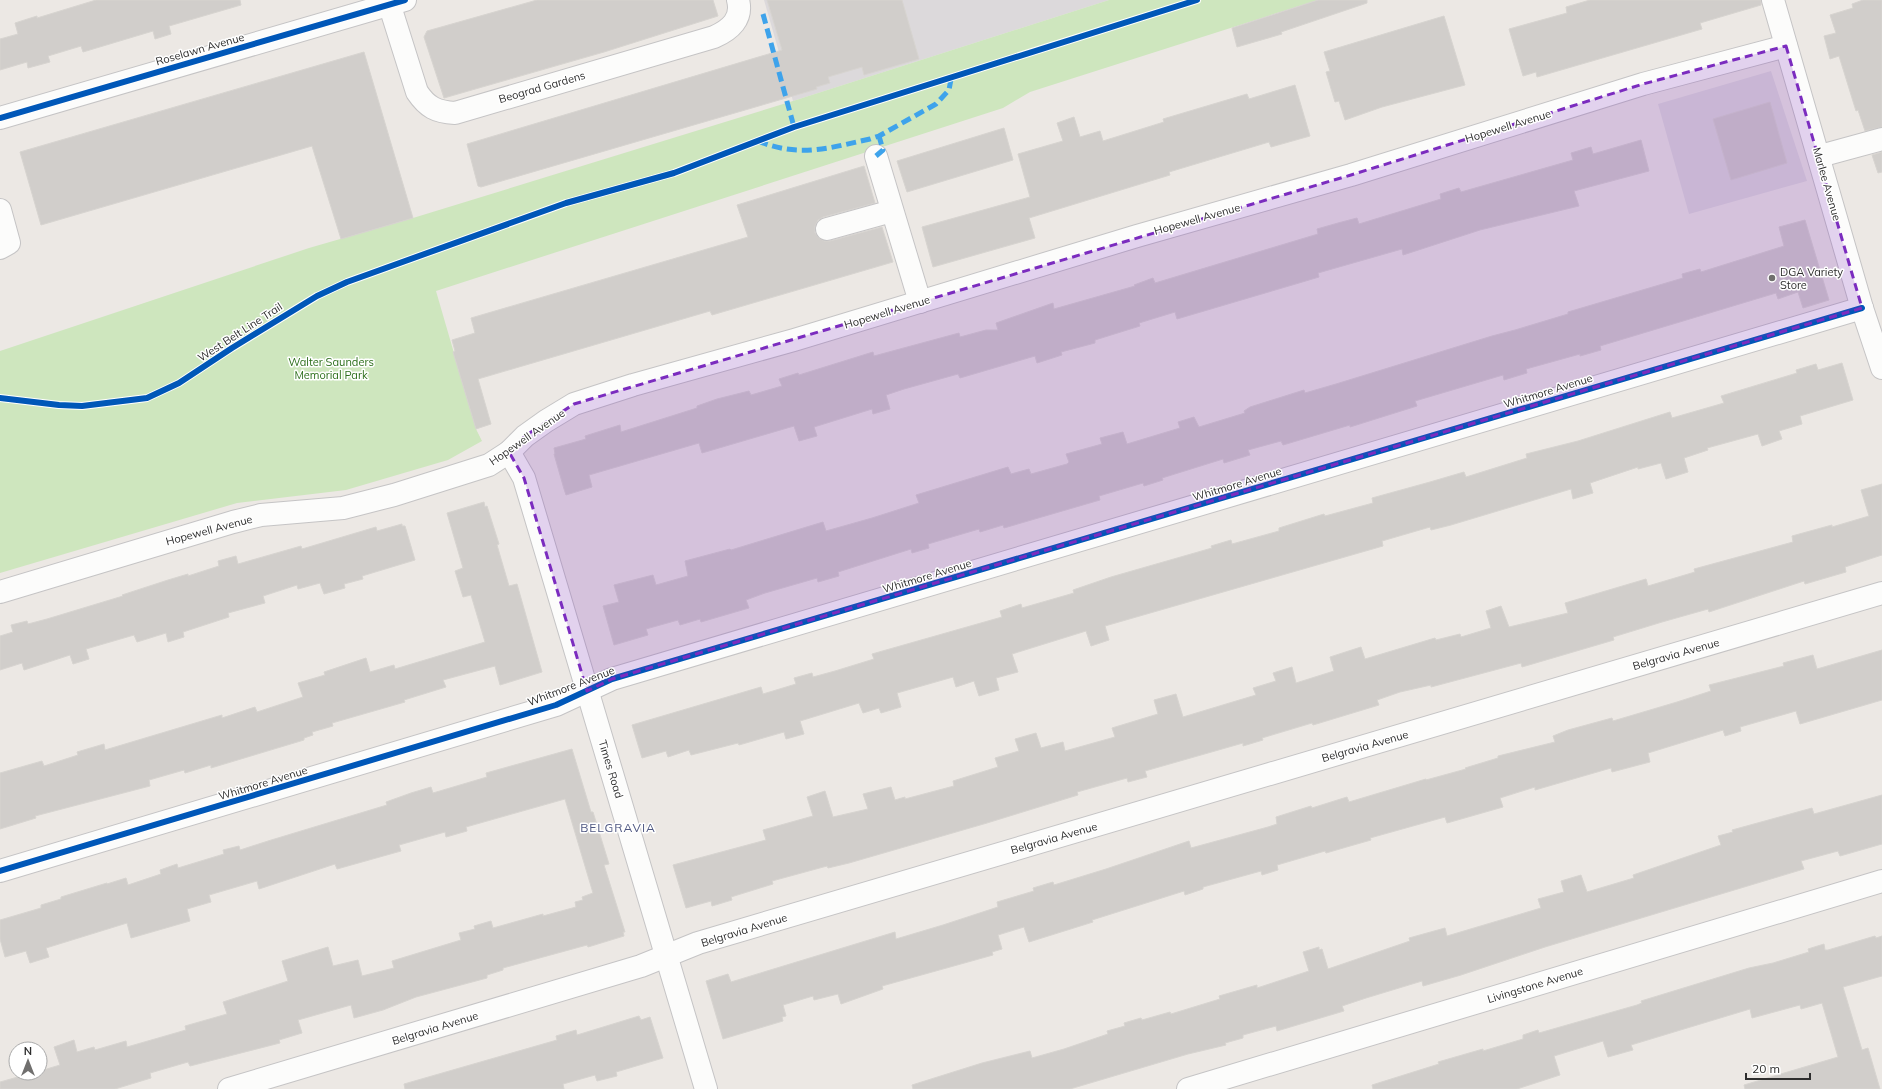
<svg xmlns="http://www.w3.org/2000/svg" width="1882" height="1089" font-family="Mulish,sans-serif">
<style>
.industrial{fill:#dcd9db}
.green{fill:#cee6be}
.building{fill:#d1cecb;stroke:#d7d4d0}
.lines{fill:none;stroke-linecap:round;stroke-linejoin:round}
.minor-casing{stroke:#c5c4c5;stroke-width:24}
.minor{stroke:#fcfcfb;stroke-width:22}
.quiet{stroke:#3ea3eb;stroke-width:5;stroke-dasharray:10 5;stroke-linecap:butt}
.cycleway-casing{stroke:#fff;stroke-width:8}
.cycleway{stroke:#0057b8;stroke-width:6}
.marked{fill:#7b2cbf;fill-opacity:0.2;stroke:#7b2cbf;stroke-width:3;stroke-dasharray:8 5;stroke-linejoin:round}
.poi-dot{fill:#706f6e;stroke:#fff;stroke-width:1.5}
.labels{text-anchor:middle;stroke-width:3;stroke-linejoin:round;paint-order:stroke}
.street-label{font-size:11px;fill:#2e2e2e;stroke:#fff}
.poi-label{font-size:11px;fill:#2e2e2e;stroke:#fff;text-anchor:start}
.park-label{font-size:11px;fill:#2c6e1b;stroke:#fff}
.neighbourhood-label{font-size:12px;letter-spacing:1px;fill:#4d5680;stroke:#fff}
</style>
<rect width="100%" height="100%" fill="#ece8e4"/>
<g class="industrial">
<polygon points="764,0 1109,0 793,101"/>
<polygon points="1771,71 1807,181 1689,214 1658,104"/>
</g>
<polygon class="green" points="1109,0 1318,0 1030,92 1003,108 436,291 476,429 482,441 448,460 346,490 237,503 0,573 0,351 309,248 413,218 793,101"/>
<g class="building">
<polygon points="96,0 240,0 241,5 169,26 171,34 155,39 153,31 83,52 81,46 48,56 50,62 28,68 27,62 0,70 0,39 18,34 15,23 37,16 37,18"/>
<polygon points="537,0 713,0 718,16 604,52 444,98 424,37 427,31"/>
<polygon points="767,0 902,0 919,59 864,75 862,67 828,77 830,83 816,87 817,89 481,187 478,186 467,144 782,50"/>
<polygon points="1318,0 1367,0 1367,3 1281,32 1282,34 1237,47 1232,28"/>
<polygon points="1590,0 1761,0 1761,5 1700,23 1702,29 1537,77 1536,72 1523,76 1509,29 1567,13 1566,7"/>
<polygon points="1863,0 1882,0 1882,127 1865,131 1858,110 1856,111 1839,56 1830,59 1824,36 1836,33 1830,15 1853,8 1852,4"/>
<polygon points="1444,16 1465,85 1382,107 1345,120 1339,101 1335,102 1326,72 1330,71 1324,52"/>
<polygon points="364,52 413,218 341,239 312,146 41,225 20,152"/>
<polygon points="1295,85 1310,136 1271,147 1269,142 1169,172 1170,175 1029,218 1035,238 933,267 922,227 1030,197 1018,154 1063,141 1057,123 1074,117 1080,137 1100,131 1103,141 1164,122 1163,119 1247,94 1249,99"/>
<polygon points="1770,102 1787,163 1731,180 1713,119"/>
<polygon points="1004,128 1013,160 907,192 897,161"/>
<polygon points="1641,140 1649,171 1574,191 1579,206 1480,230 1403,255 1402,249 1318,273 1319,277 1299,283 1177,319 1175,312 1139,323 1140,326 1095,340 1095,343 1061,352 1062,355 1037,363 1035,356 960,378 958,374 904,389 886,395 890,409 873,414 872,409 814,427 817,436 799,441 794,426 702,453 699,443 589,475 592,487 566,495 564,489 554,454 555,454 554,448 586,439 585,436 620,425 621,432 697,408 697,406 717,399 749,391 751,395 782,386 779,379 798,373 799,375 873,352 874,356 959,333 960,337 986,330 998,330 996,323 1053,303 1054,309 1135,286 1134,285 1153,278 1155,283 1318,234 1317,229 1338,223 1357,218 1359,224 1441,199 1440,194 1459,188 1461,192 1573,160 1571,153 1591,147 1593,154"/>
<polygon points="1882,152 1882,172 1878,173 1872,155"/>
<polygon points="864,166 875,203 823,217 818,220 815,226 815,233 819,238 824,241 830,241 882,227 893,262 712,315 710,311 478,379 491,424 476,429 453,352 455,351 452,340 475,333 471,318 748,237 737,205"/>
<polygon points="1805,220 1829,300 1803,308 1798,292 1778,299 1776,293 1600,346 1601,350 1580,356 1580,354 1526,369 1527,373 1504,380 1503,375 1415,401 1417,406 1350,427 1350,425 1283,445 1281,441 1248,450 1250,455 1224,463 1223,459 1162,478 1163,480 1144,486 1143,483 1099,496 1100,500 1004,528 1003,525 980,532 979,529 928,544 929,548 912,553 911,549 838,572 839,576 818,582 817,578 765,593 746,600 749,608 701,622 700,619 680,625 678,620 646,629 648,635 614,645 603,606 619,602 614,585 653,575 656,585 688,576 685,561 730,549 731,550 823,522 826,531 872,518 919,503 916,495 1008,467 1011,474 1029,469 1031,474 1067,464 1069,462 1066,454 1102,444 1100,438 1123,432 1127,444 1180,428 1178,422 1194,417 1199,427 1245,413 1244,411 1250,407 1304,390 1305,393 1336,384 1492,336 1515,330 1568,314 1568,312 1683,278 1682,274 1700,269 1701,272 1784,246 1779,227"/>
<polygon points="1842,363 1853,400 1800,416 1802,424 1779,431 1782,439 1762,446 1758,434 1707,448 1708,450 1684,458 1688,472 1666,479 1661,463 1638,469 1638,467 1590,483 1593,493 1573,499 1571,489 1451,525 1431,530 1430,527 1382,541 1383,546 1105,626 1109,640 1091,646 1086,631 1012,654 1018,672 996,678 999,690 979,696 974,681 956,687 953,677 897,693 901,707 881,713 879,708 863,713 859,703 800,721 804,734 786,739 784,732 739,745 738,743 691,755 689,750 668,757 666,751 642,758 632,725 761,687 763,694 796,684 794,678 812,673 813,677 835,671 874,659 872,654 1002,617 1000,611 1021,604 1022,608 1074,593 1073,590 1111,577 1212,548 1211,546 1231,540 1232,544 1279,531 1279,528 1324,514 1325,516 1373,503 1372,498 1430,482 1464,472 1466,477 1527,458 1526,454 1578,441 1670,412 1672,418 1724,403 1721,396 1797,373 1796,370 1816,364 1818,370"/>
<polygon points="1882,484 1882,555 1845,567 1846,572 1805,584 1804,581 1709,612 1708,609 1662,622 1613,637 1614,640 1522,667 1521,663 1431,687 1431,685 1400,692 1377,700 1379,705 1313,725 1312,723 1262,738 1263,740 1243,746 1243,743 1145,771 1147,777 1128,782 1127,778 1077,792 1078,795 987,823 849,863 828,868 827,866 772,881 773,884 731,897 732,900 712,906 711,901 686,908 673,865 766,840 763,830 813,816 807,797 825,791 833,817 868,809 863,794 891,787 895,800 905,797 905,799 954,786 953,781 998,767 995,758 1019,751 1015,739 1036,733 1041,748 1063,742 1065,751 1115,737 1112,728 1158,714 1154,700 1176,694 1183,717 1256,695 1253,688 1276,681 1273,673 1292,667 1296,683 1334,671 1330,657 1361,647 1365,659 1435,638 1436,640 1460,634 1461,637 1491,628 1486,611 1501,606 1509,627 1568,613 1565,603 1646,579 1648,586 1695,572 1694,569 1793,542 1792,536 1832,525 1832,527 1869,516 1861,490"/>
<polygon points="484,502 485,507 487,506 499,544 497,545 509,586 517,584 542,672 500,685 495,666 443,680 446,687 404,700 405,702 332,723 333,726 312,732 313,735 304,738 304,740 211,768 211,765 185,773 184,770 149,780 150,786 35,816 36,818 0,829 0,773 42,761 44,766 78,755 77,752 104,744 105,750 222,715 222,718 255,707 257,712 303,697 298,683 325,675 324,672 366,658 370,672 394,665 395,669 485,642 471,595 463,597 455,571 463,568 447,513"/>
<polygon points="402,524 402,526 405,526 415,560 362,576 363,579 344,584 345,588 324,594 320,583 298,589 297,585 263,596 265,603 228,613 229,617 183,632 184,637 168,642 166,633 137,642 134,635 86,649 89,659 73,664 70,655 24,670 22,663 0,670 0,636 13,632 11,625 27,621 28,624 47,619 123,596 122,595 168,580 188,574 188,576 219,566 218,561 236,556 238,564 301,546 302,549 376,527 377,531"/>
<polygon points="1882,650 1882,700 1800,724 1796,711 1740,727 1741,731 1725,736 1723,730 1648,753 1650,762 1612,772 1611,768 1535,790 1535,787 1500,798 1503,807 1447,823 1445,817 1370,838 1371,840 1350,846 1326,853 1325,851 1277,865 1278,870 1262,875 1261,871 1203,887 1203,889 1185,895 1184,891 1092,920 1093,922 1029,942 1024,927 998,935 1002,949 992,952 993,955 882,986 883,989 841,1004 838,994 814,1000 813,996 783,1005 786,1016 782,1017 783,1021 723,1039 706,981 728,974 731,982 895,932 896,939 943,925 998,907 997,902 1034,891 1033,888 1053,882 1054,885 1106,869 1189,841 1191,848 1268,827 1277,824 1276,817 1311,806 1312,808 1347,797 1349,802 1426,779 1426,780 1466,769 1465,768 1498,758 1498,756 1555,742 1553,736 1568,730 1612,718 1613,721 1677,702 1711,691 1709,685 1784,666 1783,663 1813,655 1817,669"/>
<polygon points="572,749 591,812 593,812 609,864 604,865 625,932 623,932 624,936 588,947 587,945 503,968 503,970 487,975 487,978 416,997 383,1010 354,1018 351,1005 298,1020 302,1033 279,1040 280,1043 190,1066 188,1062 150,1073 151,1078 115,1089 0,1089 0,1082 32,1073 40,1073 40,1071 60,1065 54,1047 74,1040 77,1052 94,1047 95,1050 126,1041 127,1047 186,1030 185,1026 227,1014 223,1002 288,981 282,961 328,947 333,966 358,960 362,976 394,968 392,961 461,940 459,933 475,929 474,926 491,921 493,928 543,914 543,916 576,907 575,902 583,900 582,897 593,893 565,799 466,827 467,831 446,837 445,832 399,845 401,851 337,869 335,864 259,889 257,881 209,895 211,902 187,909 190,921 131,938 127,923 46,948 49,957 30,963 26,951 5,957 0,939 0,920 41,908 41,905 61,899 61,897 107,883 107,884 126,878 128,885 161,874 160,870 177,864 178,868 224,854 223,850 239,846 240,850 268,841 387,805 386,802 411,793 431,787 433,793 487,777 486,773"/>
<polygon points="1882,795 1882,844 1840,856 1838,851 1801,861 1804,869 1545,947 1461,975 1423,986 1422,981 1366,998 1342,1006 1344,1011 1277,1031 1276,1026 1243,1035 1243,1038 1225,1043 1226,1045 1188,1054 1070,1089 913,1089 912,1085 982,1063 1030,1051 1032,1058 1064,1049 1108,1034 1107,1031 1125,1026 1124,1023 1141,1018 1142,1020 1170,1012 1171,1014 1220,999 1219,996 1257,985 1257,988 1309,971 1303,952 1319,947 1319,950 1322,949 1328,969 1410,941 1409,938 1445,928 1447,936 1541,908 1538,899 1564,892 1561,881 1581,875 1587,892 1634,878 1633,875 1721,845 1718,836 1733,832 1732,830 1812,808 1814,814"/>
<polygon points="1875,936 1876,938 1882,936 1882,976 1843,987 1862,1050 1868,1048 1880,1089 1745,1089 1744,1085 1838,1057 1822,1003 1801,1009 1800,1005 1752,1018 1750,1009 1631,1045 1633,1050 1608,1057 1603,1041 1554,1056 1560,1075 1517,1089 1373,1089 1372,1085 1439,1064 1438,1062 1483,1049 1483,1051 1523,1039 1523,1035 1538,1030 1539,1033 1637,1005 1642,1003 1641,1001 1749,968 1773,963 1809,952 1808,949 1824,944 1825,950 1828,950"/>
<polygon points="639,1016 641,1020 650,1017 663,1058 616,1072 617,1076 597,1081 595,1075 563,1084 564,1089 405,1089 404,1084 557,1040 556,1036 576,1030 577,1035"/>
</g>
<g class="lines">
<g class="minor-casing">
<g id="minor">
<path d="M388 0 417 92C427 107 436 112 455 113L714 37C730 30 743 19 738 0"/>
<polyline points="1773,0 1862,308 1882,368"/>
<polyline points="0,118 405,0"/>
<polyline points="876,156 920,302"/>
<polyline points="1820,156 1882,139"/>
<polyline points="0,210 9,243 0,248"/>
<polyline points="827,229 892,211"/>
<polyline points="509,452 524,478 706,1089"/>
<polyline points="0,592 233,522 261,515 343,508 394,495 489,465 509,452 525,436 546,421 574,404 633,385 794,340 1137,236 1351,175 1643,84 1786,46"/>
<polyline points="0,871 556,705 612,679 1862,308"/>
<polyline points="229,1089 641,966 698,943 1882,593"/>
<polyline points="1188,1089 1882,881"/>
</g>
</g>
<use href="#minor" class="minor"/>
<g class="quiet">
<polyline points="763,14 794,127"/>
<path d="M758 141C799 158 829 148 870 139L879 136 936 104 949 90 951 79"/>
<polyline points="876,156 883,150 879,136"/>
</g>
<g class="cycleway-casing">
<g id="cycleway">
<polyline points="0,118 405,0"/>
<polyline points="0,398 59,405 82,406 147,398 179,383 232,348 317,296 347,282 566,203 674,173 794,127 1197,0"/>
<polyline points="0,871 556,705 612,679 1862,308"/>
</g>
</g>
<use href="#cycleway" class="cycleway"/>
</g>
<path class="marked" d="M1786 46 1862 308 612 679 587 691 524 478 509 452 525 436 574 404 1351 175 1643 84Z"/>
<circle class="poi-dot" cx="1772" cy="278" r="4"/>
<g class="labels">
<g class="street-label">
<text transform="translate(200 49) rotate(-16)" y="4">Roselawn Avenue</text>
<text transform="translate(542 87) rotate(-16)" y="4">Beograd Gardens</text>
<text transform="translate(1508 126) rotate(-17)" y="4">Hopewell Avenue</text>
<text transform="translate(1827 184) rotate(74)" y="4">Marlee Avenue</text>
<text transform="translate(1197 219) rotate(-16)" y="4">Hopewell Avenue</text>
<text transform="translate(887 312) rotate(-17)" y="4">Hopewell Avenue</text>
<text transform="translate(240 332) rotate(-33)" y="4">West Belt Line Trail</text>
<text transform="translate(1548 391) rotate(-17)" y="4">Whitmore Avenue</text>
<text transform="translate(527 437) rotate(-35)" y="4">Hopewell Avenue</text>
<text transform="translate(1237 484) rotate(-17)" y="4">Whitmore Avenue</text>
<text transform="translate(209 530) rotate(-15)" y="4">Hopewell Avenue</text>
<text transform="translate(927 576) rotate(-17)" y="4">Whitmore Avenue</text>
<text transform="translate(1676 654) rotate(-16)" y="4">Belgravia Avenue</text>
<text transform="translate(571 686) rotate(-21)" y="4">Whitmore Avenue</text>
<text transform="translate(1365 746) rotate(-16)" y="4">Belgravia Avenue</text>
<text transform="translate(611 769) rotate(73)" y="4">Times Road</text>
<text transform="translate(263 783) rotate(-17)" y="4">Whitmore Avenue</text>
<text transform="translate(1054 838) rotate(-16)" y="4">Belgravia Avenue</text>
<text transform="translate(744 930) rotate(-17)" y="4">Belgravia Avenue</text>
<text transform="translate(1535 985) rotate(-17)" y="4">Livingstone Avenue</text>
<text transform="translate(435 1028) rotate(-17)" y="4">Belgravia Avenue</text>
</g>
<g class="poi-label">
<text x="1780" y="276">DGA Variety<tspan x="1780" dy="13">Store</tspan></text>
</g>
<g class="park-label">
<text x="331" y="366">Walter Saunders<tspan x="331" dy="13">Memorial Park</tspan></text>
</g>
<g class="neighbourhood-label">
<text x="618" y="832">BELGRAVIA</text>
</g>
</g>
<g transform="translate(28 1061)"><circle r="19" fill="#ffffff" stroke="#ababab"/>
<path d="M0-3L7 15L0 10L-7 15Z" fill="#706f6e"/>
<text y="-6" font-size="11" font-weight="bold" text-anchor="middle" fill="#2e2e2e">N</text>
</g>
<path d="M1746 1073v6h64v-6" fill="none" stroke="#2e2e2e" stroke-width="2"/>
<text x="1752" y="1073" font-size="12" fill="#2e2e2e" stroke="#ffffff" stroke-width="3" paint-order="stroke">20 m</text>
</svg>
